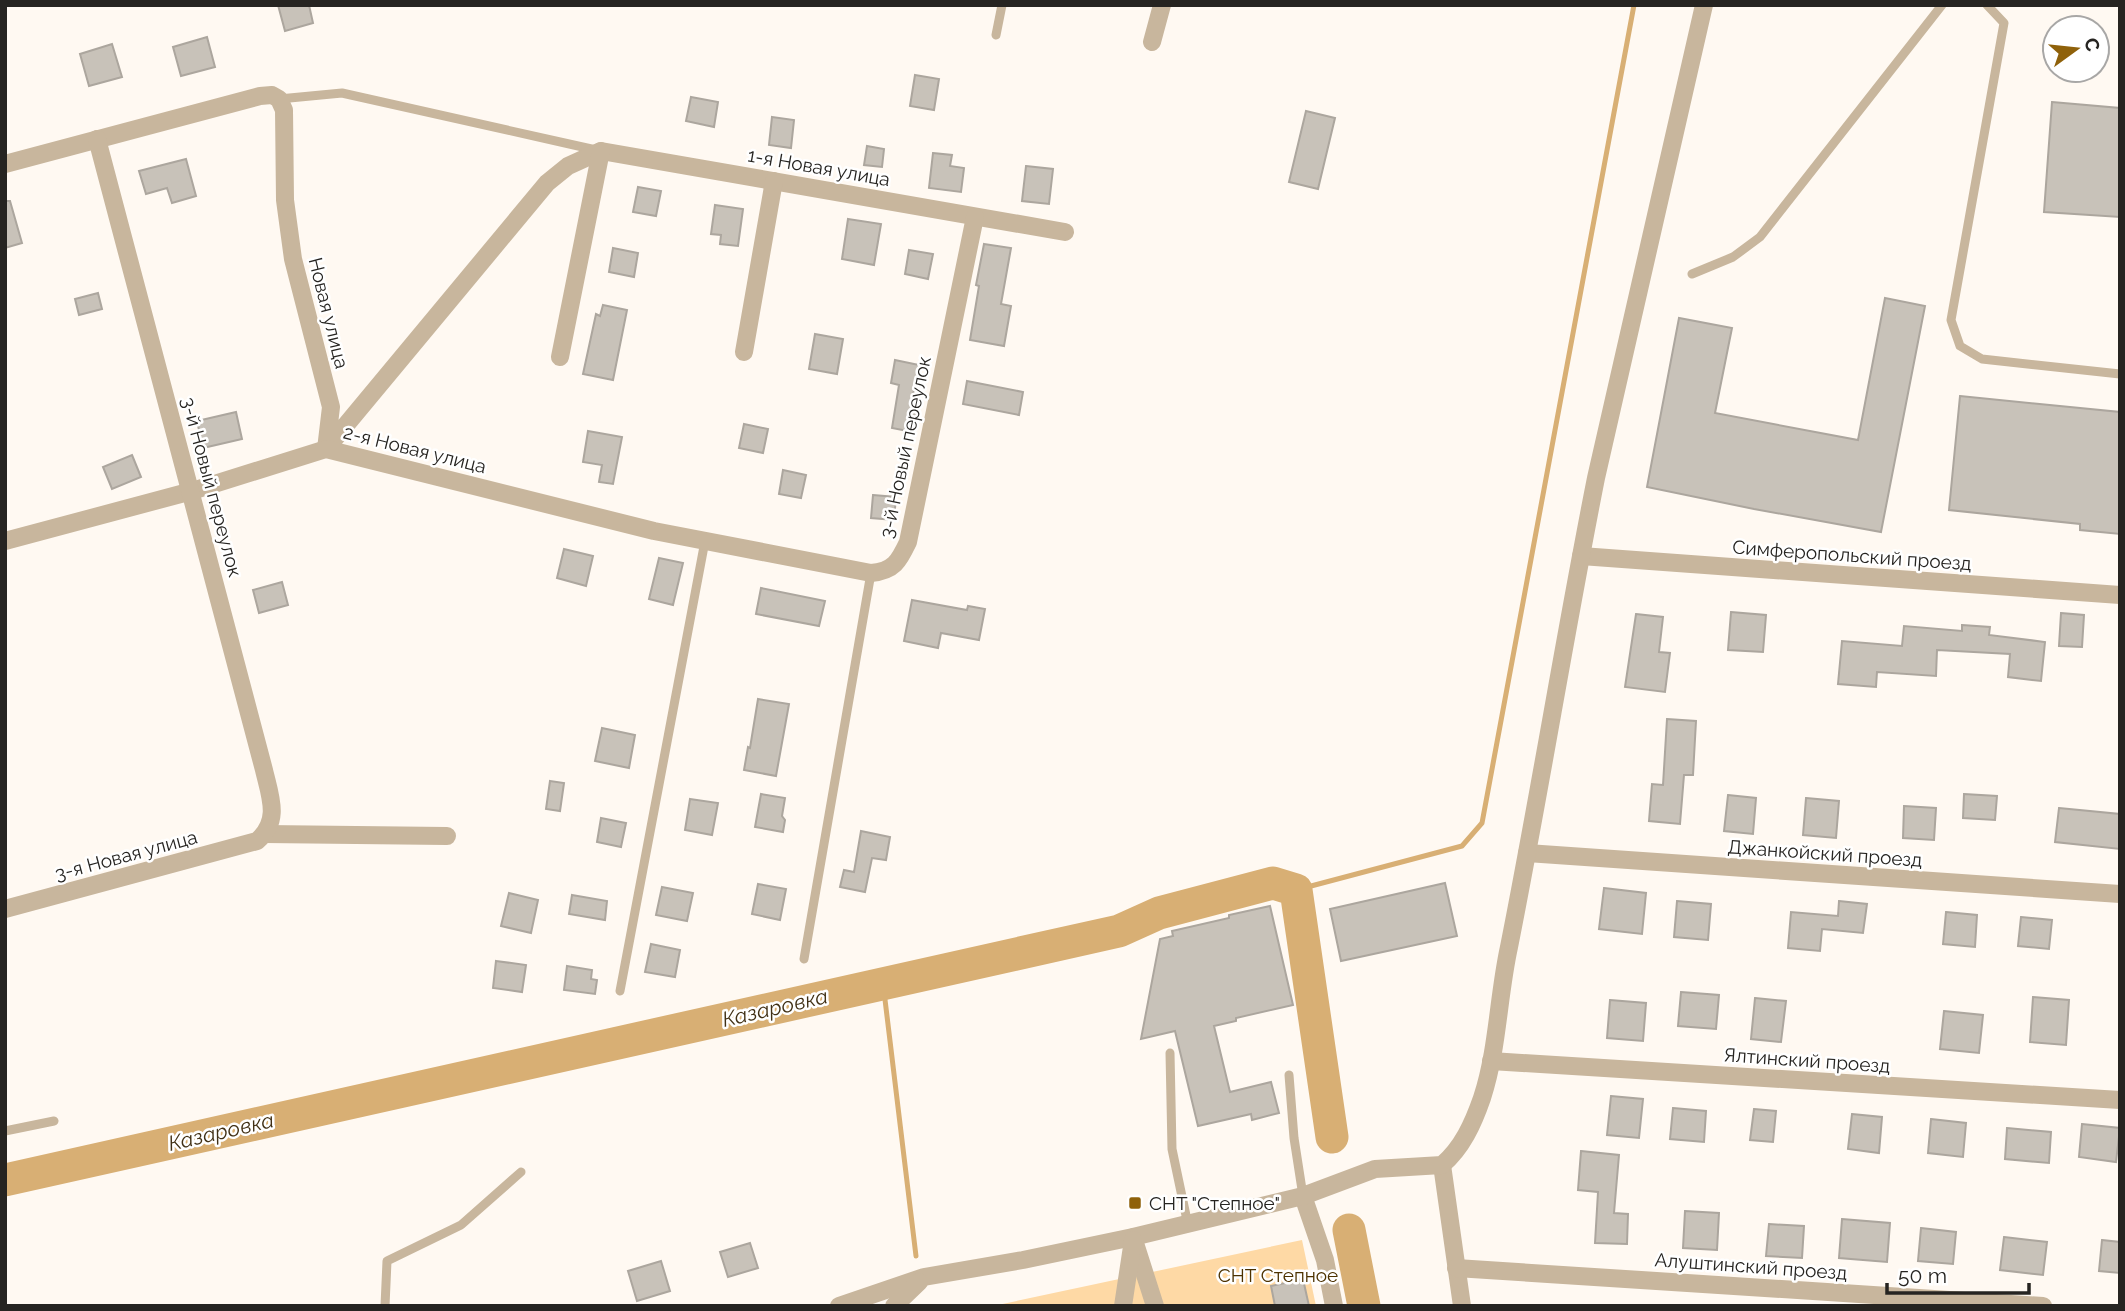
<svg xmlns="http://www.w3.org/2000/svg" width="2125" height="1311" font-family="Raleway,sans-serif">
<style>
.green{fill:#fed9a5}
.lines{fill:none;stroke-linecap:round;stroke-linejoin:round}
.stream{stroke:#d8af74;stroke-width:5}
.river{stroke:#d8af74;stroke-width:33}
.building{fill:#c8c2b9;stroke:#aca69e;stroke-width:2}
.lane{stroke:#c8b69d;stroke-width:9}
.street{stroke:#c8b69d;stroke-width:18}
.poi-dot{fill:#8f610a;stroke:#fff;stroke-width:2.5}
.labels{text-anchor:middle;stroke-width:5;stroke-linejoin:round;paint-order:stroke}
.street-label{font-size:19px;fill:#262421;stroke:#fff}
.poi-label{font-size:19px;fill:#262421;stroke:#fff;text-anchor:start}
.park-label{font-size:19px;fill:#4d3200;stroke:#fff}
.water-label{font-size:21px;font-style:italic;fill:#413015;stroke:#fff}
</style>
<rect width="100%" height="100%" fill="#fff9f2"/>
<polygon class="green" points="1302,1240 1316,1306 993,1306"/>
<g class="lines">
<g class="stream">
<polyline points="1296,890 1462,846 1482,823 1634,5"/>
<polyline points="883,983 916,1256"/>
</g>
<g class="river">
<polyline points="5,1180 1119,931 1159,913 1273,883 1296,890 1332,1137"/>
<polyline points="1349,1230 1364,1306"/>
</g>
</g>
<g class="building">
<polygon points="278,5 309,5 313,23 285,31"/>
<polygon points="207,37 215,67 181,76 173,47"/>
<polygon points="112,44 122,77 89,86 80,54"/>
<polygon points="915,75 939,79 934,110 910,106"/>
<polygon points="691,97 718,102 714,127 686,121"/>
<polygon points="2052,102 2120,108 2120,217 2044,212"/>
<polygon points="1306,111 1335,118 1318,189 1289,182"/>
<polygon points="772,117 794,120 791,148 769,145"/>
<polygon points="867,146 884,149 882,167 864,165"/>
<polygon points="933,153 952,155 950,166 964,168 961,192 929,188"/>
<polygon points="186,159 196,196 172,203 167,188 146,194 139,171"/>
<polygon points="1026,166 1053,169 1049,204 1022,201"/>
<polygon points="638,187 661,191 656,216 633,212"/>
<polygon points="5,201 10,201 22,243 5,248"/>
<polygon points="715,205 743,209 738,246 720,244 721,235 711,234"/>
<polygon points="848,219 881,224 874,265 842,259"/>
<polygon points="984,244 1011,248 1001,304 1011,306 1004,346 970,340 979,286 976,285"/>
<polygon points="613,248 638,253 634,277 609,272"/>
<polygon points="909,250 933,254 928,279 905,274"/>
<polygon points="98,293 102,309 79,315 75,299"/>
<polygon points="1885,298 1925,306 1881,532 1754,509 1647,487 1679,318 1732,328 1715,413 1858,440"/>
<polygon points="603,305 627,310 613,380 583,374 596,314 600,316"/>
<polygon points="815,334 843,339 837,374 809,369"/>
<polygon points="895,360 919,365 911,405 917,406 913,432 892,428 899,385 891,383"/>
<polygon points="967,381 1023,392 1019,415 963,404"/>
<polygon points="1960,396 2120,412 2120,534 2080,530 2080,524 1949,510"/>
<polygon points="236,412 242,439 203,448 197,421"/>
<polygon points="744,424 768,429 763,453 739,448"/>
<polygon points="588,431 622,437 613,484 599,482 602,465 583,462"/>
<polygon points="132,455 141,477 112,489 103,467"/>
<polygon points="783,470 806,475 801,498 779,494"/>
<polygon points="873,495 896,497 894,520 871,518"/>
<polygon points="564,549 593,556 586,586 557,578"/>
<polygon points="659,558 683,563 673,605 649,599"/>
<polygon points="282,582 288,605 259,613 253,590"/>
<polygon points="761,588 825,601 819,626 756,614"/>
<polygon points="912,600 967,610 968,606 985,609 979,640 941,633 938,648 904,641"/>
<polygon points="1731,612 1766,615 1763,652 1728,650"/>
<polygon points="2061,613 2084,615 2082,647 2059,646"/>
<polygon points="1636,614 1663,617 1659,652 1670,653 1665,692 1625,687"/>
<polygon points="1962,625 1990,627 1989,635 2045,642 2041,681 2008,677 2010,654 1937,650 1936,676 1877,672 1876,687 1838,684 1842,641 1902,646 1904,626 1962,631"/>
<polygon points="758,699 789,704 776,776 744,770 748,747 750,748"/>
<polygon points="1667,719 1696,721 1693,775 1684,775 1680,824 1649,821 1652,784 1663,785"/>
<polygon points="602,728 635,735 629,768 595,761"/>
<polygon points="550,781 564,783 560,811 546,809"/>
<polygon points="761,794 785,798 782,816 785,820 783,832 755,827"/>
<polygon points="1964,794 1997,796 1995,820 1963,818"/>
<polygon points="1728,795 1756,798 1753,834 1724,831"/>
<polygon points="1806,798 1839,801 1836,838 1803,835"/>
<polygon points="690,799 718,803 712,835 685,830"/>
<polygon points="1904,806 1936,808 1934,840 1903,838"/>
<polygon points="2059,808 2120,814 2120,849 2055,842"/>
<polygon points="601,818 626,823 621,847 597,842"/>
<polygon points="861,831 890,837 886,860 872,858 865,892 840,887 844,870 854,872"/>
<polygon points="1445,883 1457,936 1341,961 1330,909"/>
<polygon points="758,884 786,889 780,920 752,914"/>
<polygon points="662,887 693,893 687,921 656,915"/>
<polygon points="1604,888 1646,893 1642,934 1599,929"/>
<polygon points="509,893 538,900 531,933 501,926"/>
<polygon points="572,895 607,901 605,920 569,914"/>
<polygon points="1677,901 1711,904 1708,940 1674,937"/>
<polygon points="1839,901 1867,904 1863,933 1822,929 1820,951 1788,948 1791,912 1838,916"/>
<polygon points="1270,906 1293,1005 1236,1018 1236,1021 1214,1026 1230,1092 1271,1082 1279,1113 1252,1120 1251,1114 1198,1126 1175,1031 1141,1039 1160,939 1173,936 1172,931 1229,918 1229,915"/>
<polygon points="1946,912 1977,915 1975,947 1943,944"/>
<polygon points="2021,917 2052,920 2049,949 2018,946"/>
<polygon points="651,944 680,950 675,977 645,972"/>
<polygon points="496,961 526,965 522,992 493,988"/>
<polygon points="567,966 592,970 591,979 597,980 595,994 564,990"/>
<polygon points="1681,992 1719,995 1716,1029 1678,1026"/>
<polygon points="2033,997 2069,1000 2066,1045 2030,1042"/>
<polygon points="1755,998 1786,1001 1781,1042 1751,1039"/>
<polygon points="1610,1000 1646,1003 1643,1041 1607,1038"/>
<polygon points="1944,1011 1983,1015 1979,1053 1940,1049"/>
<polygon points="1611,1096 1643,1099 1639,1138 1607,1135"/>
<polygon points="1673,1108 1706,1111 1704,1142 1670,1139"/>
<polygon points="1754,1109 1776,1111 1773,1142 1750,1140"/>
<polygon points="1852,1114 1882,1117 1879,1153 1848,1149"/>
<polygon points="1931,1119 1966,1123 1963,1157 1928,1153"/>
<polygon points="2082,1124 2120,1128 2116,1162 2079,1157"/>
<polygon points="2007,1128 2051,1132 2049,1163 2005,1159"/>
<polygon points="1581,1151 1619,1155 1614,1213 1628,1214 1627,1244 1595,1243 1598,1192 1578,1190"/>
<polygon points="1685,1211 1719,1213 1717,1250 1683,1248"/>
<polygon points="1842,1219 1890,1223 1887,1262 1839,1258"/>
<polygon points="1769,1224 1804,1226 1802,1258 1766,1256"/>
<polygon points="1921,1228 1956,1232 1953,1264 1918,1261"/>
<polygon points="2004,1237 2047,1242 2043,1275 2000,1270"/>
<polygon points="2102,1240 2120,1242 2120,1273 2099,1271"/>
<polygon points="750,1243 758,1268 728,1277 720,1252"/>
<polygon points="661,1261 670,1291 637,1301 628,1271"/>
<polygon points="1303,1279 1309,1306 1275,1306 1271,1286"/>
</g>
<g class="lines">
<g class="lane">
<polyline points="1987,5 2004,23 1951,320 1960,346 1982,359 2120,374"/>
<polyline points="996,35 1002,5"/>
<polyline points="279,99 342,93 596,150"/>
<polyline points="1692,274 1733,257 1760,237 1942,5"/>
<polyline points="804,959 871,573"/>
<polyline points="620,991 705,541"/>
<polyline points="1170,1053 1172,1149 1188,1225"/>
<polyline points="1289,1075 1294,1138 1303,1196"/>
<polyline points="5,1131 54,1121"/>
<polyline points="385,1306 387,1261 461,1225 521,1172"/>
</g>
<g class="street">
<polyline points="1152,42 1162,5"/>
<polyline points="5,164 260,96 272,95 279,99 284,110 285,200 293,259 331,407 326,449 547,183 568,166 601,151 1065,232"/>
<polyline points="744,352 774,181"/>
<polyline points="560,357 601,151"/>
<path d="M5 541 192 491 326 449 654 531 871 573C894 571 899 561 908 542L975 217"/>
<polyline points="1581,556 2120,595"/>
<polyline points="265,834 447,836"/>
<polyline points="1527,853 2120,894"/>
<path d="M5 909 257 841C281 821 270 796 264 770L97 139"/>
<polyline points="1491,1061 2120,1100"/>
<polyline points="1442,1165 1462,1306"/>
<polyline points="1303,1196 1325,1260 1334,1306"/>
<polyline points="1133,1237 1155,1306"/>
<polyline points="1456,1268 2043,1306"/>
<path d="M839 1306 924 1277 1023 1260 1133 1237 1303 1196 1375 1169 1442 1165C1462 1148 1473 1124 1482 1098 1498 1049 1498 997 1509 947 1540 791 1565 634 1596 478L1704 5"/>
<polyline points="894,1306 919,1282"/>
<polyline points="1123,1306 1133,1240"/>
</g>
</g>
<rect class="poi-dot" x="1128" y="1196" width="14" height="14" rx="3.5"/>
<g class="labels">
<g class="street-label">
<text transform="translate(819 167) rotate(10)" y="7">1-я Новая улица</text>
<text transform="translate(329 313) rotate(76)" y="7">Новая улица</text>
<text transform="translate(905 447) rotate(-78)" y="7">3-й Новый переулок</text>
<text transform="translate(415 449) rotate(14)" y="7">2-я Новая улица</text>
<text transform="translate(212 487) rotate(75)" y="7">3-й Новый переулок</text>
<text transform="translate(1852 555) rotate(4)" y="7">Симферопольский проезд</text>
<text transform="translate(1825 853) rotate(4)" y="7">Джанкойский проезд</text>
<text transform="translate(126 855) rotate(-15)" y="7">3-я Новая улица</text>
<text transform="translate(1807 1060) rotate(4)" y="7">Ялтинский проезд</text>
<text transform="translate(1751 1266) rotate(4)" y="7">Алуштинский проезд</text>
</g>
<g class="poi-label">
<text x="1149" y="1210">СНТ "Степное"</text>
</g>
<g class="park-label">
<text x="1278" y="1282">СНТ Степное</text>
</g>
<g class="water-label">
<text transform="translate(775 1008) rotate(-13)" y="7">Казаровка</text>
<text transform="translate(221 1132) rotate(-13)" y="7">Казаровка</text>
</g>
</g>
<rect width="2125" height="1311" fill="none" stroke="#262421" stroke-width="14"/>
<g transform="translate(2076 49) rotate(75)"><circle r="33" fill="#ffffff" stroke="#a8a7a6" stroke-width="2"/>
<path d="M0-5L12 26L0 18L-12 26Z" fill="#8f610a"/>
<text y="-10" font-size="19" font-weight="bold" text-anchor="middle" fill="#262421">С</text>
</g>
<path d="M1887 1283v10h142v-10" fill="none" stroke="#262421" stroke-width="3.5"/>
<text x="1898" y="1283" font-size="21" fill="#262421" stroke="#ffffff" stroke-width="5" paint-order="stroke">50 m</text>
</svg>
